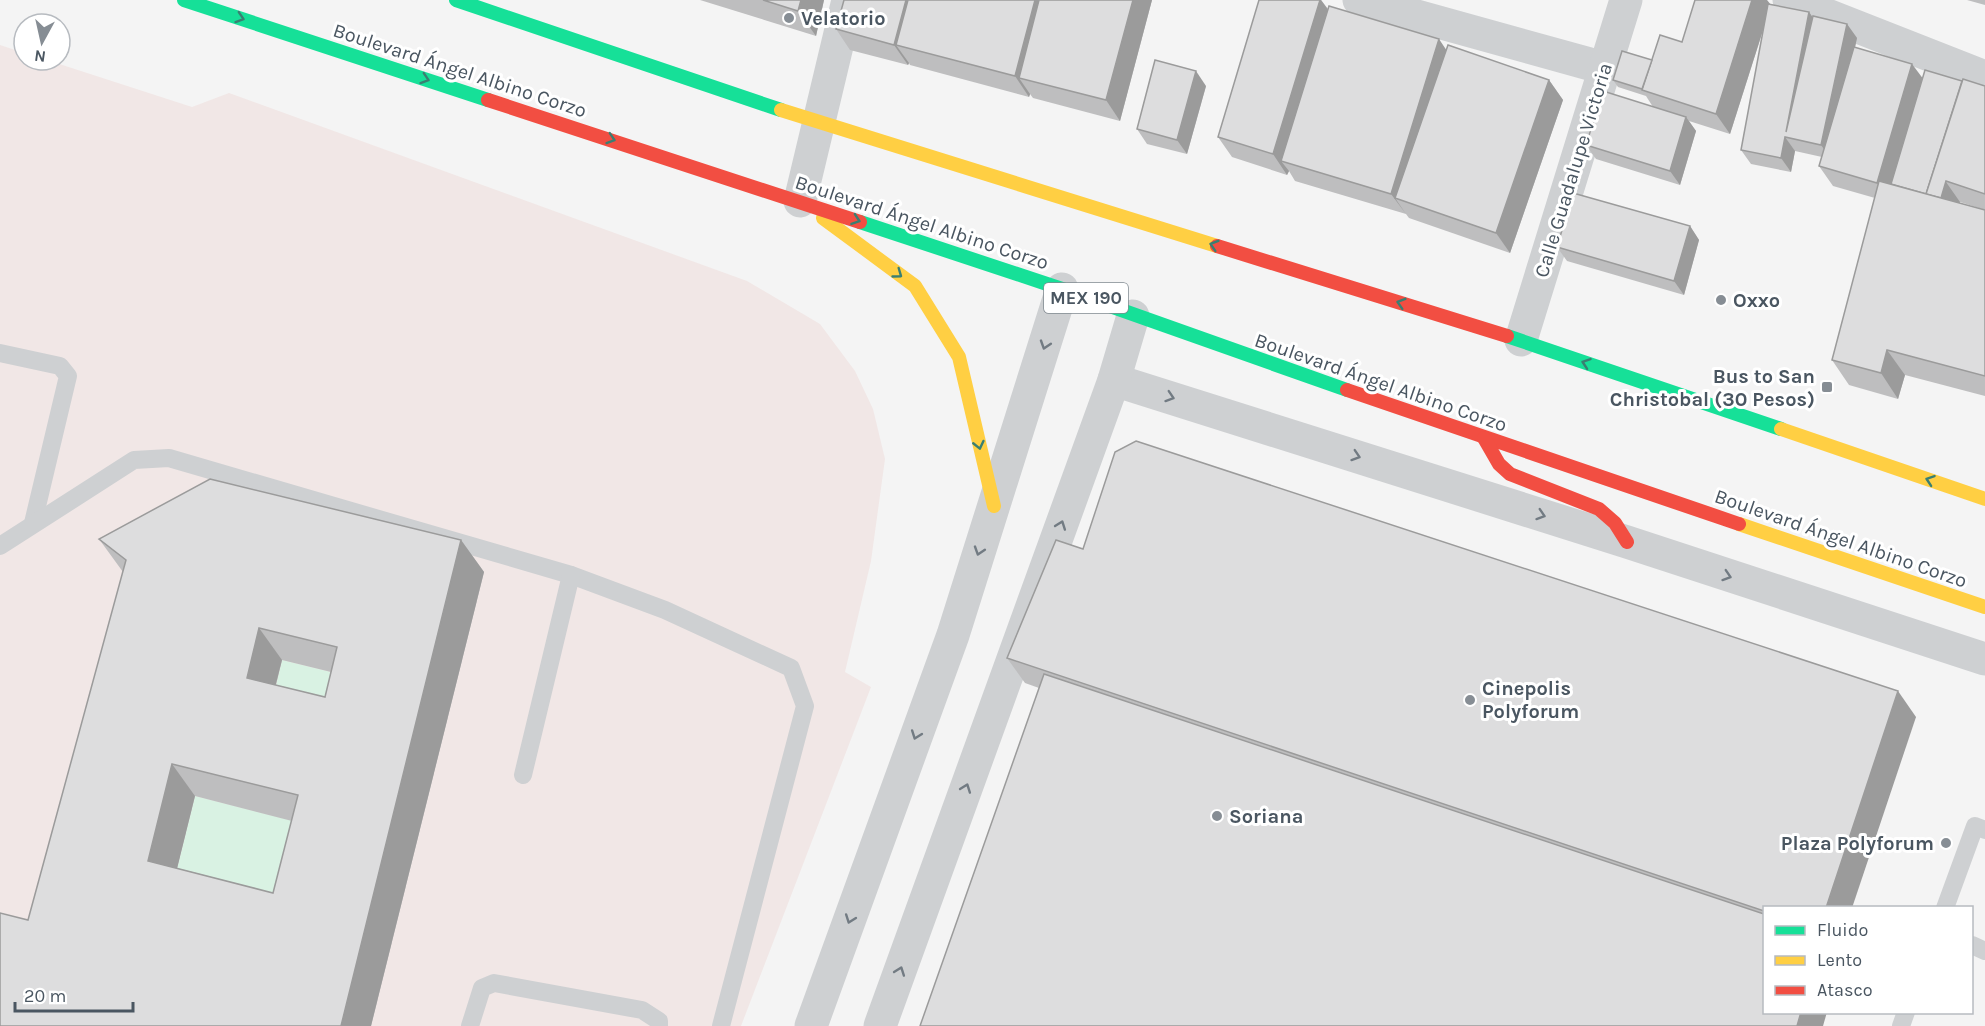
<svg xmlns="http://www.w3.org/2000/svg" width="1985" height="1026" font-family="Karla,sans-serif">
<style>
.medical{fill:#f1e7e6}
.green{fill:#d9f2e3}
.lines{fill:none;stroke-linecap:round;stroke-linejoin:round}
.lane{stroke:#ced0d2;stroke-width:18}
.street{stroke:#ced0d2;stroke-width:33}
.fast{stroke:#16e098;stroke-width:14}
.slow{stroke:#ffcf43;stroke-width:14}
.jam{stroke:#f24e42;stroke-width:14}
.wall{fill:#bebebf;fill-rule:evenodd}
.shaded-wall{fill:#9b9b9b}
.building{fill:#ddddde;stroke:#9b9b9b;stroke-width:1.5;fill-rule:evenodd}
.oneway{stroke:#3a7f72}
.oneway2{stroke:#727b83}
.poi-dot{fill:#868d94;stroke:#fff;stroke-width:2}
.labels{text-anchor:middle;stroke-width:6;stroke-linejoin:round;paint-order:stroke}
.shield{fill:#fff;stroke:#808990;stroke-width:1.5}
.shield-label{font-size:18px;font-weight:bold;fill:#4a5661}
.poi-label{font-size:20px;font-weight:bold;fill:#4a5661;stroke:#fff;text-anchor:start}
.street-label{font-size:20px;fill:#4a5661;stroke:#fff}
</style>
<rect width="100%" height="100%" fill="#f4f4f4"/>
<polygon class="medical" points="0,45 24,53 24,60 47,60 192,107 229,93 747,281 820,324 855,371 873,409 885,459 871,561 845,672 871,687 741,1026 0,1026"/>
<g class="green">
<polygon points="282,660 359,679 347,730 270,711"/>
<polygon points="195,796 321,828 296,926 171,893"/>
</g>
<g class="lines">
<g class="lane">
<polyline points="0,353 60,366 68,376 33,523"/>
<polyline points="0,546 134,460 169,458 571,575 665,610 791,668 805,706 721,1026"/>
<polyline points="523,775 571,575"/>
<polyline points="1945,908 1975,826 1985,830"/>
<polyline points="1972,945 1985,951"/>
<polyline points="470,1026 482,988 494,983 642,1010 659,1021 659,1026"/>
<polyline points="1901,1026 1906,1012"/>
</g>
<g class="street">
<polyline points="1359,0 1604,68"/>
<polyline points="1789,0 1985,77"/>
<polyline points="800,201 848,0"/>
<polyline points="1521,340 1626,0"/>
<polyline points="1114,380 1627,542 1985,659"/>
<polyline points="811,1026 953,635 1062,289"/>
<polyline points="880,1026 1114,380 1133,316"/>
</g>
<g class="fast">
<polyline points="184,0 488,100"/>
<polyline points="456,0 781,110"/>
<polyline points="860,222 1062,289 1347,390"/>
<polyline points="1507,336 1781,429"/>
</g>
<g class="slow">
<polyline points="781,110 1217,246"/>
<polyline points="823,218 915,286 959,357 994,506"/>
<polyline points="1781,429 1985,499"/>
<polyline points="1739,524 1985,607"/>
</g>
<g class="jam">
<polyline points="488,100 860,222"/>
<polyline points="1217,246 1507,336"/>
<polyline points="1347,390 1739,524"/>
<polyline points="1484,438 1499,464 1510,474 1599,509 1615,523 1627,542"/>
</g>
</g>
<g class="wall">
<polygon points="700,0 824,0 816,36"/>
<polygon points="1152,0 1120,121 1033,98 1030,94 1029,97 910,65 909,63 908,65 850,50 836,29"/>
<polygon points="1259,0 1321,0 1328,9 1446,50 1549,80 1563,100 1510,253 1409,218 1406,214 1295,181 1289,171 1287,175 1232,157 1218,137"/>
<polygon points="1967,0 1985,0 1985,5"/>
<polygon points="1771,5 1813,18 1847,24 1857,38 1855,47 1922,79 1962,81 1985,86 1985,210 1960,202 1959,203 1985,210 1985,396 1905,375 1898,399 1849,385 1832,360 1875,198 1833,186 1819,166 1822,157 1795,151 1791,172 1751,164 1741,150 1765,24 1730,134 1689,121 1696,131 1680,185 1596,159 1586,145 1653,107 1646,96 1618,87 1613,80 1652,60 1682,42"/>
<polygon points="1206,86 1187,154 1147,144 1137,129"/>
<polygon points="1690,226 1699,240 1684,295 1567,261 1557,247"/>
<path d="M99 539 461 540 484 572 371 1026H0L123 572ZM282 660 331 672 325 697 276 685ZM195 796 292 821 273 893 177 868Z"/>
<polygon points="1083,549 1916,717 1764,908 1764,1012 1039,688 1025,683 1007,658"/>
</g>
<g class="shaded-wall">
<polygon points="801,0 824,0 816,36 798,11"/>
<polygon points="906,0 926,0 896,45 909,63 908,65 894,45"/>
<polygon points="1035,0 1055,0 1019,78 1030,94 1029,97 1015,76"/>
<polygon points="1133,0 1152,0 1120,121 1106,100"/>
<polygon points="1320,0 1321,0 1334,18 1281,161 1289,171 1287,175 1273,154"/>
<polygon points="1752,0 1767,0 1771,5 1730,134 1716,114"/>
<polygon points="1809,12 1819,26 1786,132"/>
<polygon points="1847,24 1857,38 1831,159 1821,145"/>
<polygon points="1439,39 1453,60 1395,198 1406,214 1391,194"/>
<polygon points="1912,64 1927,84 1891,203 1877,183"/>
<polygon points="1196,71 1206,86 1187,154 1177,140"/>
<polygon points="1549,80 1563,100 1510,253 1496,233"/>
<polygon points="1962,81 1946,182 1960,202 1954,220 1940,200"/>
<polygon points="1686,117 1696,131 1680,185 1670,171"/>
<polygon points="1785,137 1795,151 1791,172 1781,158"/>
<polygon points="1690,226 1699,240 1684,295 1674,281"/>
<polygon points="1887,350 1905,375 1898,399 1881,373"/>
<polygon points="461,540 484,572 371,1026 341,1026"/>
<polygon points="259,628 282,660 269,711 247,678"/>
<polygon points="1898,691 1916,717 1852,908 1826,908"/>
<polygon points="172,764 195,796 171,893 148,861"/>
<polygon points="1801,1012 1827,1012 1823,1026 1797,1026"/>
</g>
<g class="building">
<polygon points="763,0 801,0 798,11"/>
<polygon points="844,0 906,0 894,45 836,29"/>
<polygon points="908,0 1035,0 1015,76 896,45"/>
<polygon points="1039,0 1133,0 1106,100 1019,78"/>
<polygon points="1259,0 1320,0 1273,154 1218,137"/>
<polygon points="1695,0 1752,0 1716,114 1642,90 1660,35 1682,42"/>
<polygon points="1768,4 1809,12 1786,132 1813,16 1847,24 1821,145 1785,137 1781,158 1741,150"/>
<polygon points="1329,6 1439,39 1391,194 1281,161"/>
<polygon points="1448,45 1549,80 1496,233 1395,198"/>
<polygon points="1854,47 1912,64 1877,183 1819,166"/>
<polygon points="1622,51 1652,60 1642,89 1613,80"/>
<polygon points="1155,60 1196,71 1177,140 1137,129"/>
<polygon points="1925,70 1962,81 1926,194 1891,184"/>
<polygon points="1963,79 1985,86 1985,194 1946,181 1941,198 1926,194"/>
<polygon points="1603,91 1686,117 1670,171 1586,145"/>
<polygon points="1879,181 1985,210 1985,376 1887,350 1881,373 1832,360"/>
<polygon points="1573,193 1690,226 1674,281 1557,247"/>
<polygon points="1136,441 1898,691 1826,908 1764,908 1764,911 1007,658 1056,540 1083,549 1115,452"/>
<path d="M210 479 461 540 341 1026H0V913L28 920 126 560 99 539ZM259 628 337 647 325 697 247 678ZM172 764 298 795 273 893 148 861Z"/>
<polygon points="1044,674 1764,914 1764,1012 1801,1012 1797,1026 920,1026"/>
</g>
<defs><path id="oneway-chevron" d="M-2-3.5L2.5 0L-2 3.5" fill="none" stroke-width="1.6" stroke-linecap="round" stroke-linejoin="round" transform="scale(1.5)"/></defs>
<g class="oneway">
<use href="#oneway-chevron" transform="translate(240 18) rotate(18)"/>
<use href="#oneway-chevron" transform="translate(425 79) rotate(18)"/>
<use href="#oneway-chevron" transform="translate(611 139) rotate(18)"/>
<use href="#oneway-chevron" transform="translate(856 220) rotate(19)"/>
<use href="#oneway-chevron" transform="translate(1214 245) rotate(-163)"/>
<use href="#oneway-chevron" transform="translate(898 274) rotate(36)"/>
<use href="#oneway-chevron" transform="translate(1401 303) rotate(-163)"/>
<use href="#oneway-chevron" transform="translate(1586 363) rotate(-161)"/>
<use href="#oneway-chevron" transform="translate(979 445) rotate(77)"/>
<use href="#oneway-chevron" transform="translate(1930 480) rotate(-161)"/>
</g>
<g class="oneway2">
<use href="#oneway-chevron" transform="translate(1045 345) rotate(108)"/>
<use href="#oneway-chevron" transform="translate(1170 397) rotate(18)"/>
<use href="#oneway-chevron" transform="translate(1356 456) rotate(18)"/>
<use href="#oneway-chevron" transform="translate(1541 515) rotate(18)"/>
<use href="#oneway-chevron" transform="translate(1061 525) rotate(-70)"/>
<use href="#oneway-chevron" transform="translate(979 551) rotate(108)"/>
<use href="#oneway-chevron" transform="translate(1727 576) rotate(18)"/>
<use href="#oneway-chevron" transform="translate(916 735) rotate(110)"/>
<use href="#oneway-chevron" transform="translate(966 788) rotate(-70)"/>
<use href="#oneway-chevron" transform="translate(850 919) rotate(110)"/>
<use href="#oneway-chevron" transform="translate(900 971) rotate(-70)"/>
</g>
<g class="poi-dot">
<circle cx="789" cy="18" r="6"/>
<circle cx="1721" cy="300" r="6"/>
<rect x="1821" y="381" width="12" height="12" rx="3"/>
<circle cx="1470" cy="700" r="6"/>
<circle cx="1217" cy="816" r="6"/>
<circle cx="1946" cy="843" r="6"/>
</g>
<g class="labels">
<rect class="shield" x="1044" y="283" width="84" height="30" rx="4.5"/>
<g class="shield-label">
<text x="1086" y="304">MEX 190</text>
</g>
<g class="poi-label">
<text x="801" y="25">Velatorio</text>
<text x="1733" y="307">Oxxo</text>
<text x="1815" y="383" text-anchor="end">Bus to San<tspan x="1815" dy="23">Christobal (30 Pesos)</tspan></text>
<text x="1482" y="695">Cinepolis<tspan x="1482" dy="23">Polyforum</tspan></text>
<text x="1229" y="823">Soriana</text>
<text x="1934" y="850" text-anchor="end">Plaza Polyforum</text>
</g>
<g class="street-label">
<text transform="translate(460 70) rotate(18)" y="7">Boulevard Ángel Albino Corzo</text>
<text transform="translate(1573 170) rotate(-73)" y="7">Calle Guadalupe Victoria</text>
<text transform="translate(922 222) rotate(18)" y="7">Boulevard Ángel Albino Corzo</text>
<text transform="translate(1381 382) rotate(19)" y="7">Boulevard Ángel Albino Corzo</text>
<text transform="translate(1841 538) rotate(19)" y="7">Boulevard Ángel Albino Corzo</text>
</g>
</g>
<rect x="1763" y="906" width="210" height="108" fill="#ffffff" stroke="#b7bbc0" stroke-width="1.5"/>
<rect x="1775" y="926" width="30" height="9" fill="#16e098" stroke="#b7bbc0" stroke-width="1.5"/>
<text x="1817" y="936" font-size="18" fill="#4a5661">Fluido</text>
<rect x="1775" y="956" width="30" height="9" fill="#ffcf43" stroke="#b7bbc0" stroke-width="1.5"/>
<text x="1817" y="966" font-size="18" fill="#4a5661">Lento</text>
<rect x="1775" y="986" width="30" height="9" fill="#f24e42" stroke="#b7bbc0" stroke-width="1.5"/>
<text x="1817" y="996" font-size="18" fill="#4a5661">Atasco</text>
<g transform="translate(42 42) rotate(188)"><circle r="28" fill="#ffffff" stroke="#b7bbc0" stroke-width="1.5"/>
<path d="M0-4.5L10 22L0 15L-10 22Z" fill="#868d94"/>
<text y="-9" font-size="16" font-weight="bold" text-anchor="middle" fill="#4a5661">N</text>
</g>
<path d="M15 1002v9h118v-9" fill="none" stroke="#4a5661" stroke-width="3"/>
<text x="24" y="1002" font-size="18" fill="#4a5661" stroke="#ffffff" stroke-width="4.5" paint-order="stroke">20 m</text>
</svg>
